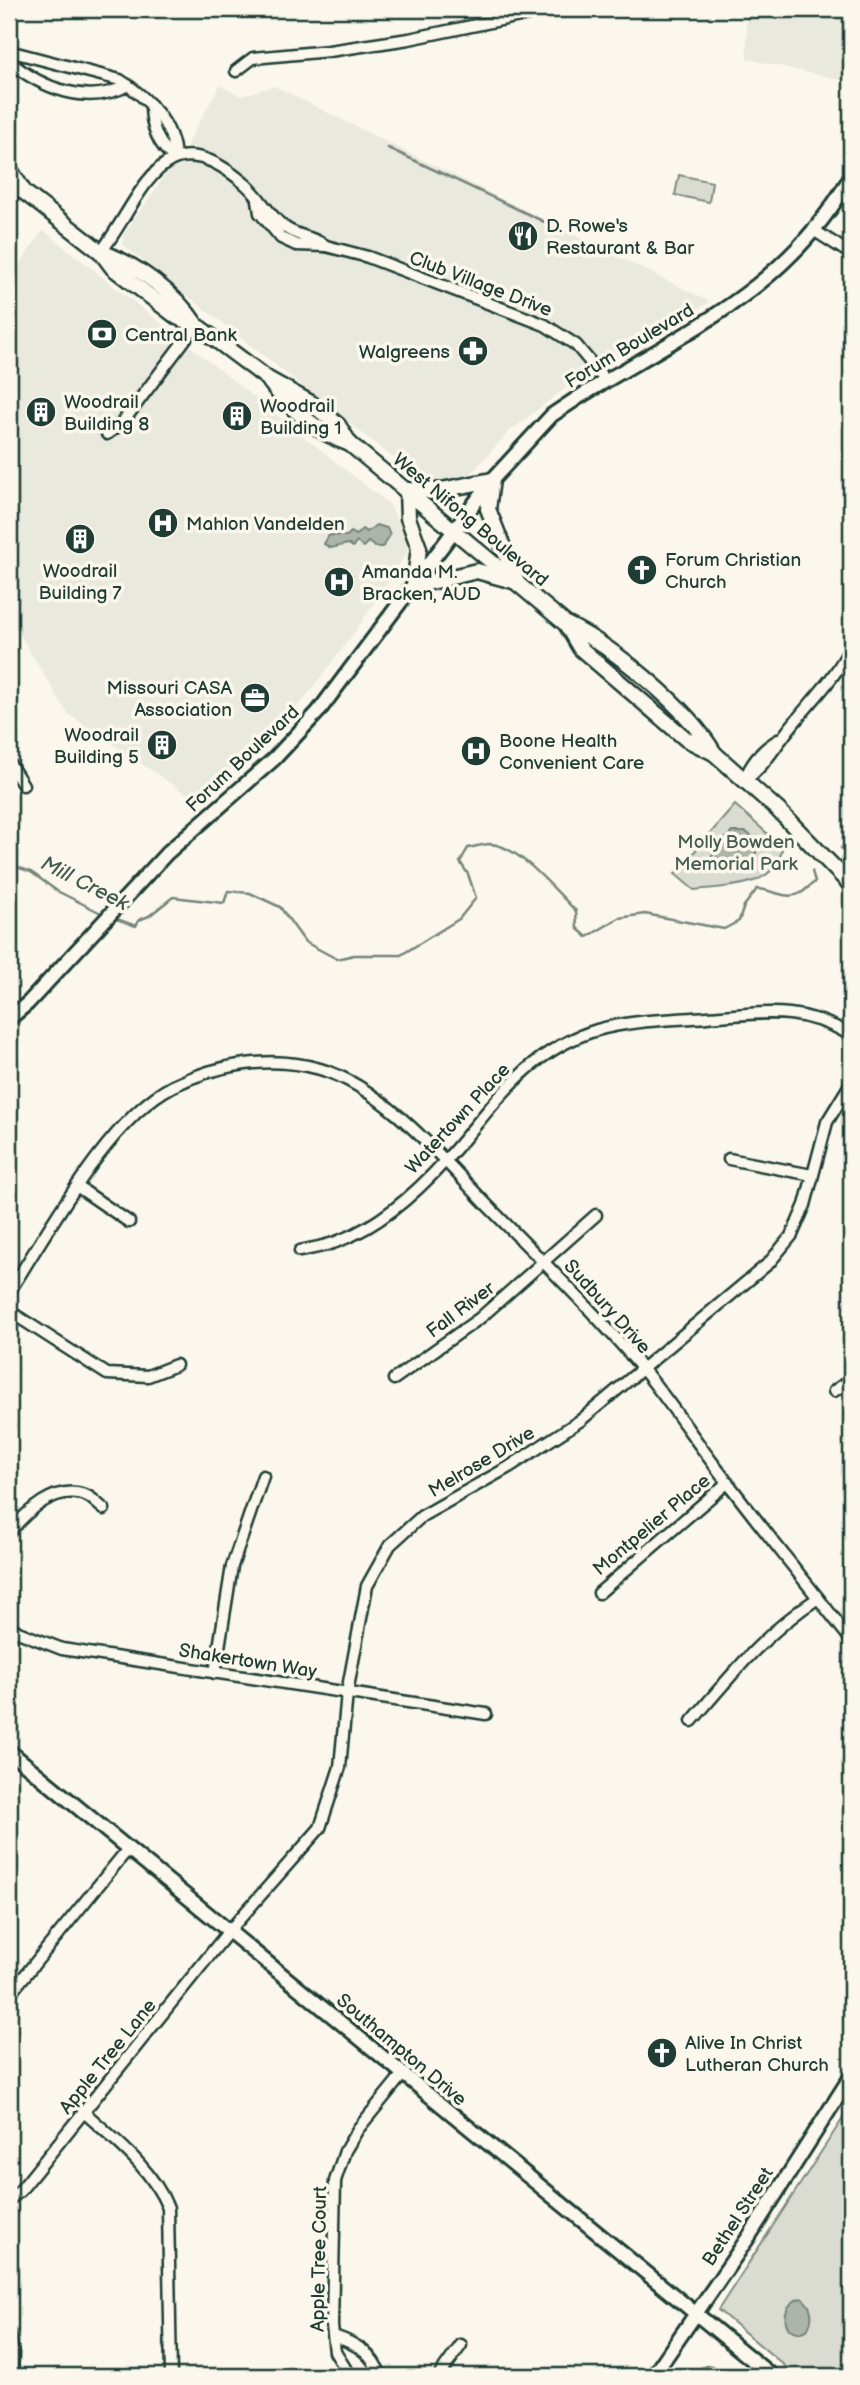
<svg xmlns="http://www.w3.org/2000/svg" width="860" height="2385" font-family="'Balsamiq Sans',sans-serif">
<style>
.built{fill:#eae9de}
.green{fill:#dbdcd1;stroke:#7d8c82;stroke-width:2}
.water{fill:#adb4aa;stroke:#74847b;stroke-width:2}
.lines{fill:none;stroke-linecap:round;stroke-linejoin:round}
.stream{stroke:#74847b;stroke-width:2.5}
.minor-casing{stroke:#1f3d34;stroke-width:15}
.tertiary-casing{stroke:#1f3d34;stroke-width:18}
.secondary-casing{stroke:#1f3d34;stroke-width:19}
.minor{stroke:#fbf7ec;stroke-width:10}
.tertiary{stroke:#fbf7ec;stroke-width:12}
.secondary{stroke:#fbf7ec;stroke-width:14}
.labels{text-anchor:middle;stroke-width:7;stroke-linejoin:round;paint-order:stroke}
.poi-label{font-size:19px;fill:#1f3d34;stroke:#fbf7ec;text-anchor:start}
.street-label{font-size:19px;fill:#1f3d34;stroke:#fbf7ec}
.park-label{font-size:19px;fill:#455d53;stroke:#fbf7ec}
.water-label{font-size:21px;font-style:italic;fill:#425b52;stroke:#fbf7ec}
</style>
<rect width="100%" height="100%" fill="#fbf7ec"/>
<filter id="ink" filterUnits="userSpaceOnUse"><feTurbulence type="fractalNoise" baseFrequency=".0143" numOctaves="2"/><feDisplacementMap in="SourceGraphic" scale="14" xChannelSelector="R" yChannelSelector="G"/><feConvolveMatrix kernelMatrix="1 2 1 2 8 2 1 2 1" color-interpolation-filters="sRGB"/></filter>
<g filter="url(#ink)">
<g class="built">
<polygon points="746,9 851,9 851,82 747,59"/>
<polygon points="220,85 241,96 274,86 710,302 572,383 510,431 471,473 444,484 419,478 122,244 124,234 169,170 188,163 187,144"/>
<polygon points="43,230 389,504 407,539 407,553 357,629 304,699 253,752 194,799 68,714 9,617 9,280"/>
</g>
<g class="green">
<polygon points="679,175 712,182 709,202 675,195"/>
<path d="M735 805 778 843 782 849C775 889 727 886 694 890L675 874Z"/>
<polygon points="851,2106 851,2376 797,2376 718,2310"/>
</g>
<g class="water">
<polygon points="376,525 387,528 390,535 383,547 375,547 368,542 363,547 357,542 353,547 348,544 331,548 324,544 329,535 347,536 351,532 356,535 362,529 367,532"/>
<polygon points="732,832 746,832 756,839 756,853 749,863 737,862 719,871 709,862 714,850"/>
<path d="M801 2298C813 2305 814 2319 807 2330L800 2333 789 2329C781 2317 787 2302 801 2298Z"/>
</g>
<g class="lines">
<g class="stream">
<polyline points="388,148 553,226"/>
<polyline points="841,848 851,841"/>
<polyline points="9,864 31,872 57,891 105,915"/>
<path d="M114 918 136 926 139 920 149 916 173 897 224 903 228 891 250 893 280 907 305 942 337 959 354 955H401L459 919 476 898 468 874 460 862 468 848C474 847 483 844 490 844 519 845 556 892 576 911L577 928 587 937 619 918 645 914 724 929 739 921 744 906 757 889C771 889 787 901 801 893 806 890 810 885 815 882L812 871"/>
</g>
<g class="minor-casing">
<g id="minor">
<path d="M9 51 120 80C147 97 174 124 175 158"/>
<path d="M9 61C41 88 88 107 128 85"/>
<polyline points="236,71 253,58 329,51 409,39 554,9"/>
<path d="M151 105C151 126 158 146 175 158"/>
<polyline points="258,200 260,213 281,238 296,245 326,246 368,257 545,325 576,345 606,381"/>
<polyline points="815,231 851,254"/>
<path d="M101 252C145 193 162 114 244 183 259 195 268 214 283 226 296 237 313 236 326 246"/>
<polyline points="107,434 122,423 196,325"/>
<polyline points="9,763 23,785"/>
<path d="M744 780C753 760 763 748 782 738"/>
<path d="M744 781C762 768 770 754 783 737 807 704 833 683 851 646"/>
<polyline points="729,1159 812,1175"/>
<polyline points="78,1187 129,1222"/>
<path d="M300 1251C313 1248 328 1246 341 1240 380 1225 418 1191 446 1160 493 1108 524 1052 597 1030 631 1020 671 1020 707 1017 764 1013 800 1005 851 1035"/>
<path d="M9 1292C48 1232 109 1118 173 1086 218 1064 271 1055 320 1069 383 1087 443 1159 487 1205 539 1258 593 1310 641 1367 672 1404 698 1445 728 1483 768 1536 810 1587 851 1640"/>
<polyline points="9,1311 107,1374 148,1376 176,1365"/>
<polyline points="394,1379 480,1318 596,1215"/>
<polyline points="834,1391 851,1380"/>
<path d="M9 1533C26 1512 55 1484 85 1495 92 1497 98 1505 104 1509"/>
<polyline points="599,1593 727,1483"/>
<polyline points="9,1625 18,1632 62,1649 486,1714"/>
<polyline points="215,1673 232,1566 263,1476"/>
<path d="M692 1721C732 1674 766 1632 818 1598"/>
<polyline points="9,1995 128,1849"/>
<path d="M84 2112C117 2142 151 2167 168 2208L171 2376"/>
<polyline points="9,2200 20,2191 229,1931 320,1828 340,1767 347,1693 367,1586 390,1545 422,1516 509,1467 581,1420 769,1263 792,1235 805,1205 827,1122 851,1083"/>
<polyline points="9,2332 13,2354 12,2376"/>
<path d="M334 2336C357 2344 372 2353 381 2376"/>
<polyline points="350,2376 335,2352 332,2326 335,2181 345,2151 358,2129 402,2075"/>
<polyline points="439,2376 461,2345"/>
<polyline points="697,2376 709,2372 718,2376"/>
</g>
</g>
<g class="tertiary-casing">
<g id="tertiary">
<path d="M9 1019 28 1003 167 853 274 759 318 712 492 480 552 415 579 397C686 331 787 290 851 176"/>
<polyline points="9,1751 772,2376"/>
<polyline points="653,2376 750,2235 851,2076"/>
</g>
</g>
<g class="secondary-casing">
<g id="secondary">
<polyline points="9,168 24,192"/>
<path d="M9 185 24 192 101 252 113 268 177 317 196 325 268 379 311 403 338 425 350 444 566 624C614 647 688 708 714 753"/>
<path d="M101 252C136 264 176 294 196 325"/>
<path d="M270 382C290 409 318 433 350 444"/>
<polygon points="492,480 488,509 517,582 477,571 414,586 419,548 408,518 407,490 436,491"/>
<polyline points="567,626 580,648 686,739 714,753 778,810 851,885"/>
</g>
</g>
<use href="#minor" class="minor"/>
<use href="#tertiary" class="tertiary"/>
<use href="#secondary" class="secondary"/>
</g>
</g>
<defs>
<g id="restaurant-disc" transform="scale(1.575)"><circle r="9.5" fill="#1f3d34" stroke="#fbf7ec"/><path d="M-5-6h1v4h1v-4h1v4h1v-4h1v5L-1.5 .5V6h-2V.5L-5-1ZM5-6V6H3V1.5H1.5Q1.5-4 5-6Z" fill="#fff"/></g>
<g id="bank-disc" transform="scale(1.575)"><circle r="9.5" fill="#1f3d34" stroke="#fbf7ec"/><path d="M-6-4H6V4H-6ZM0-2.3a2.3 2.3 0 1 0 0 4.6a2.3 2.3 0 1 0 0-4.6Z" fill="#fff"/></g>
<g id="pharmacy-disc" transform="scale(1.575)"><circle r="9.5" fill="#1f3d34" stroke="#fbf7ec"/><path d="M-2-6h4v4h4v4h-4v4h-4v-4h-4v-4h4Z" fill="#fff"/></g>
<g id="building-disc" transform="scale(1.575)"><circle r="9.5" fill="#1f3d34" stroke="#fbf7ec"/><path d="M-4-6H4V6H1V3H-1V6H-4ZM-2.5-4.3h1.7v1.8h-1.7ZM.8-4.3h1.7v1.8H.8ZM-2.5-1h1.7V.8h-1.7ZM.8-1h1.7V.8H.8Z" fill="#fff"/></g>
<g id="hospital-disc" transform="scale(1.575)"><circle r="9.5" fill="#1f3d34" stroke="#fbf7ec"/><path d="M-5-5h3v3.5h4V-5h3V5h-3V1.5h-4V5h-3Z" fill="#fff"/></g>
<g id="church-disc" transform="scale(1.575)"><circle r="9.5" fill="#1f3d34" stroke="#fbf7ec"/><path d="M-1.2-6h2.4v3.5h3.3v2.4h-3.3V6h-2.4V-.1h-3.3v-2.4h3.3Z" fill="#fff"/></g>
<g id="office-disc" transform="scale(1.575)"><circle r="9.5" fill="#1f3d34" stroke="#fbf7ec"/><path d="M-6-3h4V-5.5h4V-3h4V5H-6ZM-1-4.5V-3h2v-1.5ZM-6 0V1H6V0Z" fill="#fff"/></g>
</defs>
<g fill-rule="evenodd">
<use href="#restaurant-disc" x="523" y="236"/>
<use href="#bank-disc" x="102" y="334"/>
<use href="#pharmacy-disc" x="473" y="351"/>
<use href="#building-disc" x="41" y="412"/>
<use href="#building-disc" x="237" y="416"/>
<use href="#hospital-disc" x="163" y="523"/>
<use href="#building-disc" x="80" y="539"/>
<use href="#church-disc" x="642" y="570"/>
<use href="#hospital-disc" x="339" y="582"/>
<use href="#office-disc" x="255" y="698"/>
<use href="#building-disc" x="162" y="745"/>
<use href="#hospital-disc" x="476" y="751"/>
<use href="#church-disc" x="662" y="2053"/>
</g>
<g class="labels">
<g class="poi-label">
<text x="546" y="232">D. Rowe's<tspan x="546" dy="22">Restaurant &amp; Bar</tspan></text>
<text x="125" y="341">Central Bank</text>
<text x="450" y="358" text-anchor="end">Walgreens</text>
<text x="64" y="408">Woodrail<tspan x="64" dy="22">Building 8</tspan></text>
<text x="260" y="412">Woodrail<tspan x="260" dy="22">Building 1</tspan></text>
<text x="186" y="530">Mahlon Vandelden</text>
<text x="665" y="566">Forum Christian<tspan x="665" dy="22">Church</tspan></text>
<text x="80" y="577" text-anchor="middle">Woodrail<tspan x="80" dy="22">Building 7</tspan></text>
<text x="362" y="578">Amanda M.<tspan x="362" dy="22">Bracken, AUD</tspan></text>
<text x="232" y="694" text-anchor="end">Missouri CASA<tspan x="232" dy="22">Association</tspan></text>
<text x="139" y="741" text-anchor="end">Woodrail<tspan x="139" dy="22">Building 5</tspan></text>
<text x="499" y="747">Boone Health<tspan x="499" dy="22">Convenient Care</tspan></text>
<text x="685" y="2049">Alive In Christ<tspan x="685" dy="22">Lutheran Church</tspan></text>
</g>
<g class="street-label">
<text transform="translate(481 283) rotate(21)" y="7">Club Village Drive</text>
<text transform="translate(629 345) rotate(-31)" y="7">Forum Boulevard</text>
<text transform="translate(471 519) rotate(40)" y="7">West Nifong Boulevard</text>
<text transform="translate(242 758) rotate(-43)" y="7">Forum Boulevard</text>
<text transform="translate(457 1118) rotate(-47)" y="7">Watertown Place</text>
<text transform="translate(608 1306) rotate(48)" y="7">Sudbury Drive</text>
<text transform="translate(460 1309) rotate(-37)" y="7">Fall River</text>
<text transform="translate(481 1461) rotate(-31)" y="7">Melrose Drive</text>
<text transform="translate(651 1524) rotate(-40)" y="7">Montpelier Place</text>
<text transform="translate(248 1660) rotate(9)" y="7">Shakertown Way</text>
<text transform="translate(402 2049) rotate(40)" y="7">Southampton Drive</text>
<text transform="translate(107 2056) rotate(-51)" y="7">Apple Tree Lane</text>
<text transform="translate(737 2216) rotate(-57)" y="7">Bethel Street</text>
<text transform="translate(318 2259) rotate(-89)" y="7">Apple Tree Court</text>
</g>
<g class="park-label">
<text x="736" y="848">Molly Bowden<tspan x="736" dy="22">Memorial Park</tspan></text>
</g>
<g class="water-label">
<text transform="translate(85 883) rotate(27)" y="7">Mill Creek</text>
</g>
</g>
<rect width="860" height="2385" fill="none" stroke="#fbf7ec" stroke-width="35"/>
<rect x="18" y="18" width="825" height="2350" fill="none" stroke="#1f3d34" stroke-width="2.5" filter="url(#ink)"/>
</svg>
